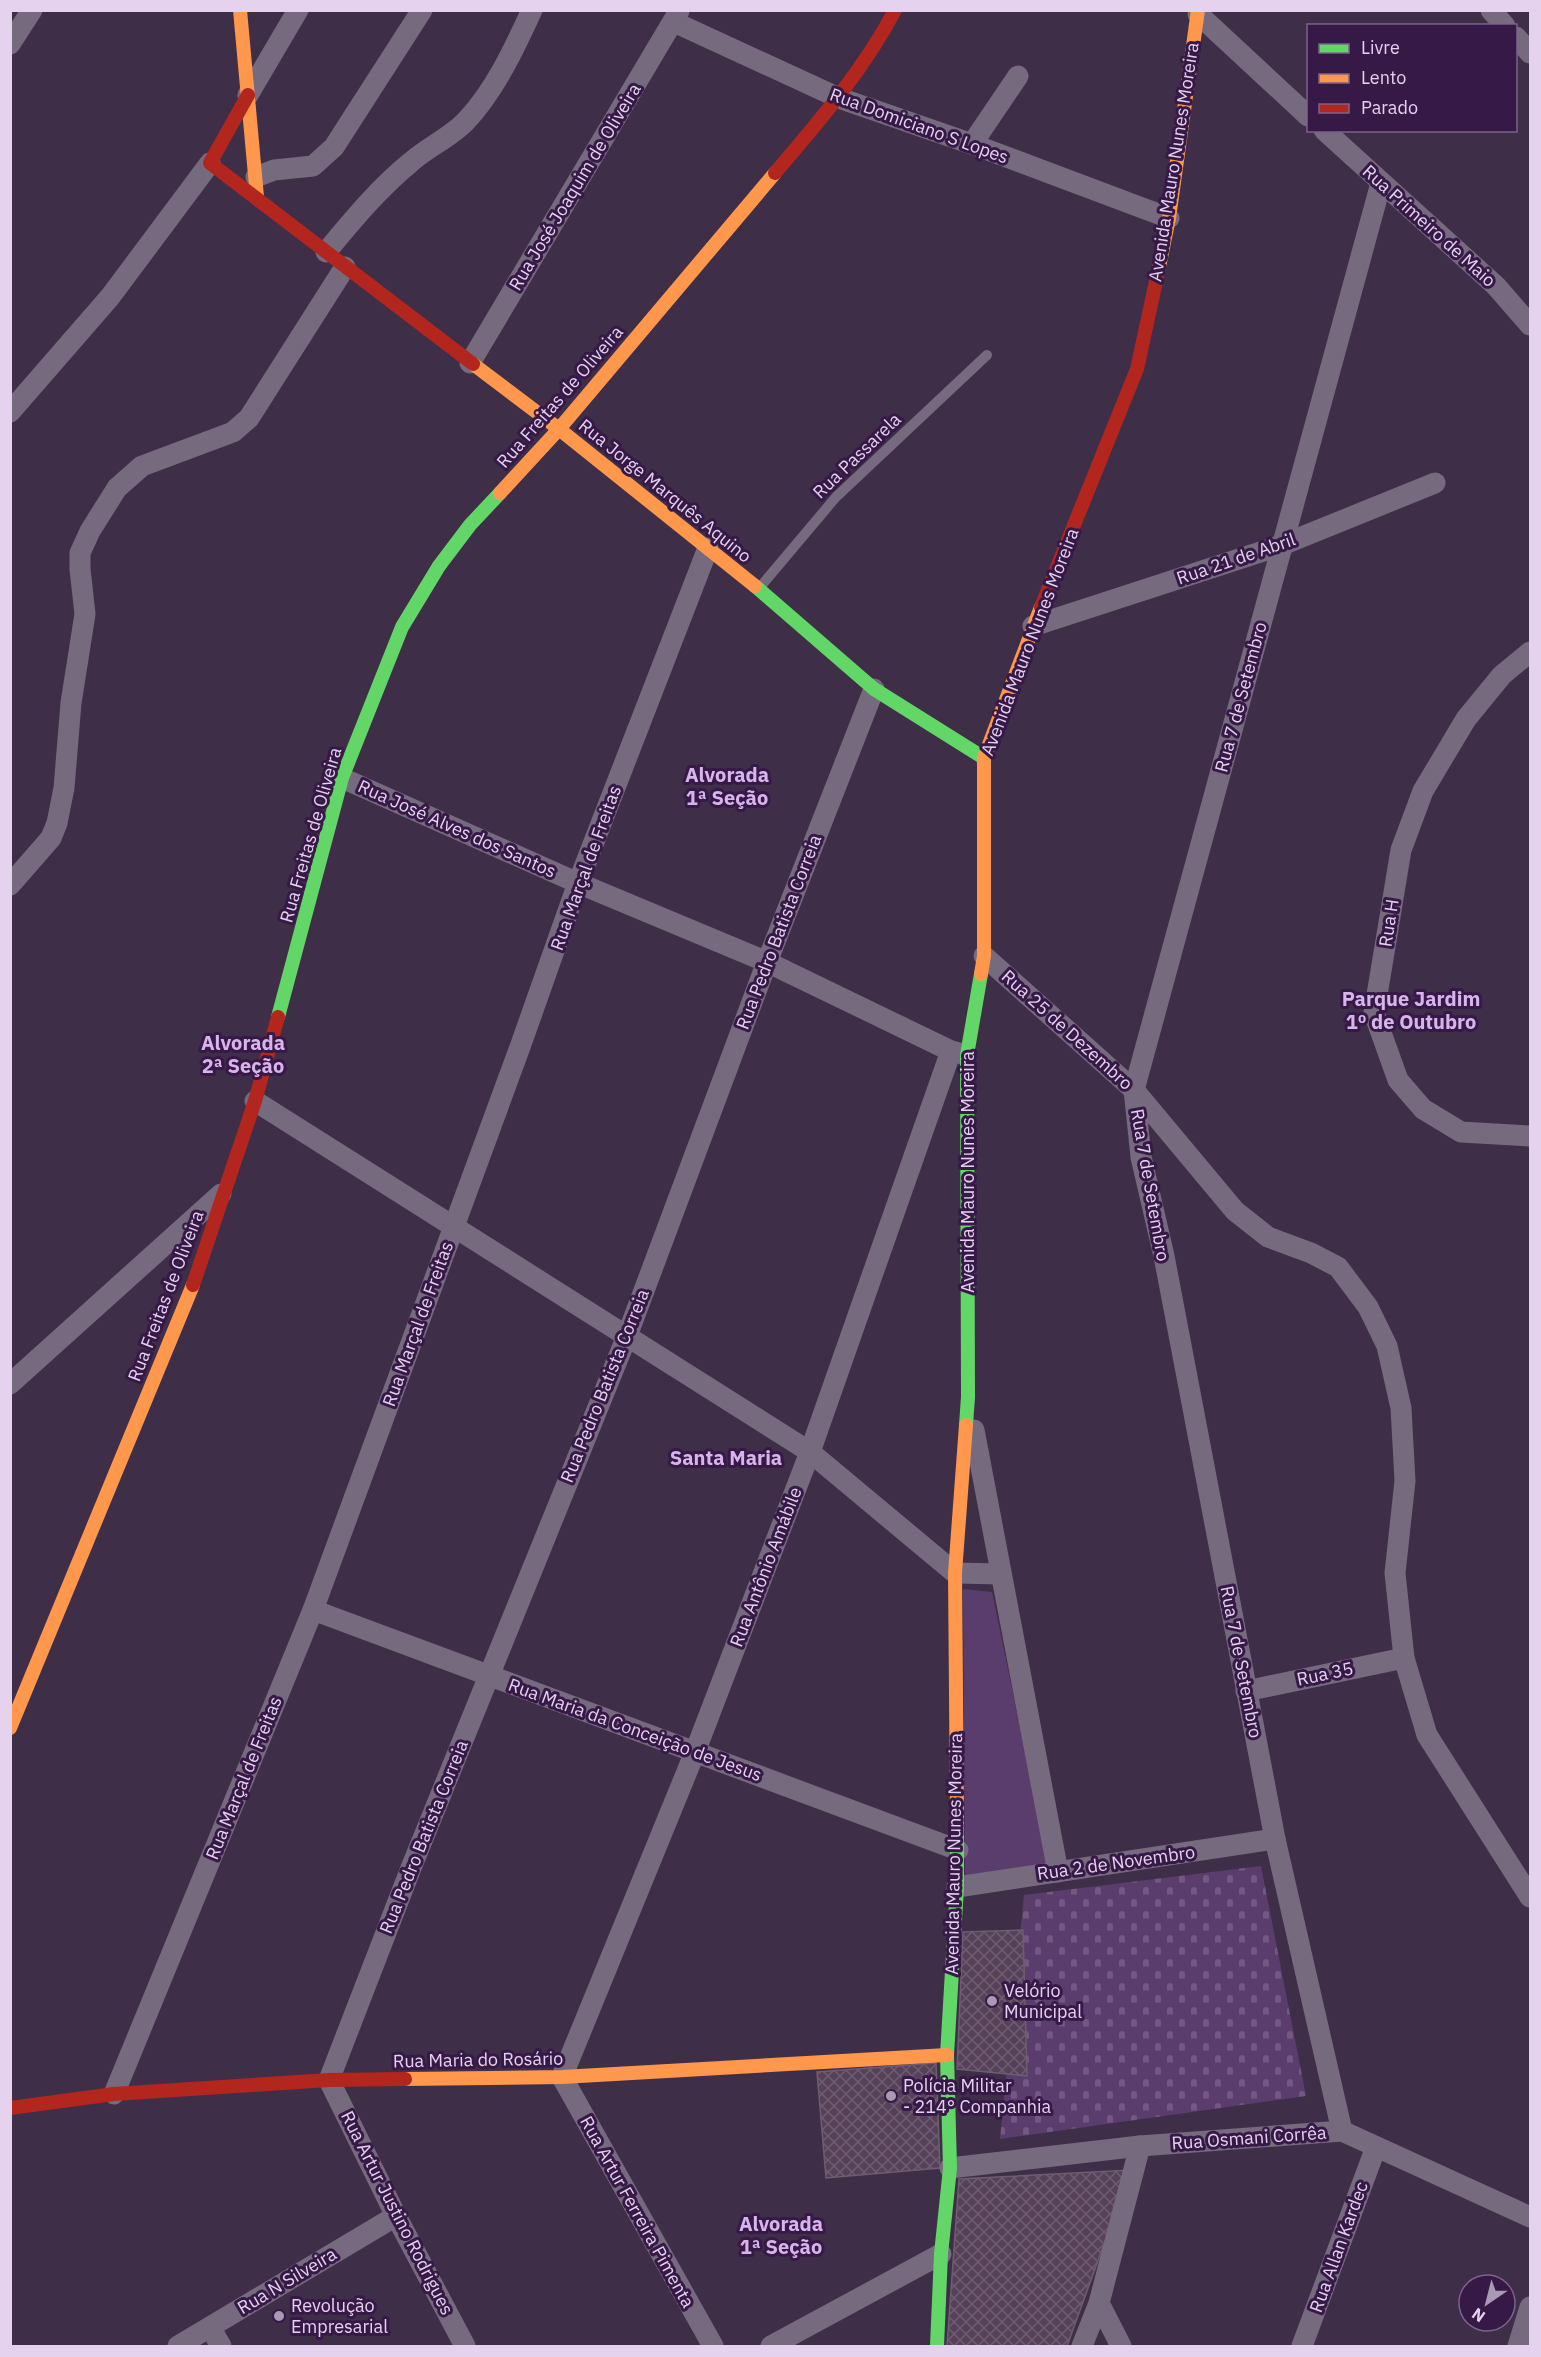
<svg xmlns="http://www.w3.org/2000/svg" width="1541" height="2357" font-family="'IBM Plex Sans',sans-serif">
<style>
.green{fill:#5b3d6d}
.cemetery{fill:url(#cemetery-stones)}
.building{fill:url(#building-cross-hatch);stroke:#6d5d70;stroke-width:1.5}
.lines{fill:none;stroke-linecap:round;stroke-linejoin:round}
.lane{stroke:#766a7e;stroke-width:10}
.street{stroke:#766a7e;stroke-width:21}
.fast{stroke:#63d668;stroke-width:14}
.slow{stroke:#ff974d;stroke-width:14}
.jam{stroke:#b3261e;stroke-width:14}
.poi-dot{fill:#aa99b5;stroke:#371947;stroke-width:2}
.labels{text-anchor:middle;stroke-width:6;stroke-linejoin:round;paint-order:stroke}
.street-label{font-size:18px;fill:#e4d2ef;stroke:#371947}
.poi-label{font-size:18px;fill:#e4d2ef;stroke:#371947;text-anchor:start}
.neighbourhood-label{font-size:20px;font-weight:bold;fill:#d7b4ec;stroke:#371947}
</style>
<defs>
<pattern id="cemetery-stones" width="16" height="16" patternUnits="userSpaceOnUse" patternTransform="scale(1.5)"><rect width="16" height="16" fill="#5b3d6d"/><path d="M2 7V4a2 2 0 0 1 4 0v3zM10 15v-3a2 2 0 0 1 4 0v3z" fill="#725882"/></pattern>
<pattern id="building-cross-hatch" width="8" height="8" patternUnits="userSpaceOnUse" patternTransform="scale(1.5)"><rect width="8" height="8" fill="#564159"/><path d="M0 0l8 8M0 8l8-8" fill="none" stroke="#6e5c71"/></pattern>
</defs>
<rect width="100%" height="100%" fill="#3e2e48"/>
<polygon class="green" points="963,1589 992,1592 1049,1867 965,1879"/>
<polygon class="cemetery" points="1261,1866 1306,2096 1000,2139 1024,1895"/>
<g class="building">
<polygon points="1023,1930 1027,2076 957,2069 963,1932"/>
<polygon points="936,2063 940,2168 826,2178 817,2072"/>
<polygon points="1131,2170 1067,2346 947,2346 959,2179"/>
</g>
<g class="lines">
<polyline class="lane" points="761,586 836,497 987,355"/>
<g class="street">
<polyline points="1491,10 1505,26"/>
<polyline points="1198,14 1308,116"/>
<polyline points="674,22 839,98 972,144 1169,218"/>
<polyline points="1516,37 1530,53"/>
<polyline points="10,44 32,10"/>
<polyline points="248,95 298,10"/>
<polyline points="1324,130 1496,286 1530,325"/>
<polyline points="972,144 1018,76"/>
<polyline points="256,177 274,170 313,166 334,147 422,10"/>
<path d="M326 252C353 220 378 189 411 162 428 147 451 137 466 121 495 90 514 49 532 10"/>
<polyline points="470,363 679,11"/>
<polyline points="10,412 110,297 210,163"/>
<polyline points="1033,626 1282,545 1435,483"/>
<polyline points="1530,652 1502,675 1466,719 1423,791 1401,850 1374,1013 1398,1080 1423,1109 1461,1132 1530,1136"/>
<polyline points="342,778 578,883 767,962 951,1051 963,1054"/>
<polyline points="10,885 51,838 57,823 64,788 71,703 85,614 80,569 80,553 90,531 117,488 142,466 233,432 249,418 345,267"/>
<polyline points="984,956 1134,1090 1235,1211 1268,1237 1311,1253 1338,1267 1368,1307 1387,1346 1401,1408 1405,1481 1395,1573 1404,1658 1427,1735 1530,1897"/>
<polyline points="255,1101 810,1452 955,1573 1001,1574"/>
<polyline points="10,1384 221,1194"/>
<polyline points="974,1430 1058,1872"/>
<polyline points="313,1610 958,1850"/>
<polyline points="1246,1691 1404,1658"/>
<polyline points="957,1887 1275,1839"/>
<polyline points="114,2094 313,1610 520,1047 578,883 708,548"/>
<polyline points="1342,2131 1275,1839 1164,1256 1141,1157 1134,1090 1381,183"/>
<polyline points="950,2168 1140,2146 1342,2131 1530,2217"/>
<polyline points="1099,2303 1121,2346"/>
<polyline points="210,2327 221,2346"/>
<polyline points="178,2346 396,2216"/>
<polyline points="465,2346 396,2216 329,2080 411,1868 627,1336 767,962 874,689"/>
<polyline points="713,2346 562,2077 695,1752 810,1452 951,1051"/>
<polyline points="771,2346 941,2254"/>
<polyline points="1082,2346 1099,2303 1140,2146"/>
<polyline points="1302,2346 1376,2147"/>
<polyline points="1518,2346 1530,2307"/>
</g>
<g class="fast">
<polyline points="755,586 874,689 984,758"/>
<polyline points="278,1017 342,778 402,627 439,566 470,525 500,493"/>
<polyline points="966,1425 968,1397 967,1055 981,974"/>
<polyline points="937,2346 941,2254 950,2168 947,2055 957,1887 957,1816"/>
</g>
<g class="slow">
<polyline points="240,10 257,197"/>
<polyline points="1158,272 1169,218 1198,10"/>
<polyline points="473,364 559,429 755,586"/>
<polyline points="500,493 559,429 775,173"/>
<polyline points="981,974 984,956 984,758 1041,607"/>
<polyline points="10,1728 193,1285"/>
<polyline points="957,1816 955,1573 966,1425"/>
<polyline points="405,2079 562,2077 947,2055"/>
</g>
<g class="jam">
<polyline points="248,95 210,163 473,364"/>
<path d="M775 173C819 121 863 71 895 10"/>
<polyline points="1041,607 1137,369 1158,272"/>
<polyline points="193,1285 255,1101 278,1017"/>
<polyline points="10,2108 114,2094 329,2080 405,2079"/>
</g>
</g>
<g class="poi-dot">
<circle cx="992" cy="2001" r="6"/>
<circle cx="891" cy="2096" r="6"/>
<circle cx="279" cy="2316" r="6"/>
</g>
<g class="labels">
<g class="street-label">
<text transform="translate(919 126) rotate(20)" y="6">Rua Domiciano S Lopes</text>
<text transform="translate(1174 162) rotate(-81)" y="6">Avenida Mauro Nunes Moreira</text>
<text transform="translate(575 187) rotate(-59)" y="6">Rua José Joaquim de Oliveira</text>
<text transform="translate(1429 226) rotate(42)" y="6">Rua Primeiro de Maio</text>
<text transform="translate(560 397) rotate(-49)" y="6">Rua Freitas de Oliveira</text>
<text transform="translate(857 456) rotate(-44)" y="6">Rua Passarela</text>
<text transform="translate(665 491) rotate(39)" y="6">Rua Jorge Marquês Aquino</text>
<text transform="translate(1236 559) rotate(-19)" y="6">Rua 21 de Abril</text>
<text transform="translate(1030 642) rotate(-69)" y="6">Avenida Mauro Nunes Moreira</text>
<text transform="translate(1241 697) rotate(-75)" y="6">Rua 7 de Setembro</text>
<text transform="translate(457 829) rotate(24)" y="6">Rua José Alves dos Santos</text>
<text transform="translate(311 835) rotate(-74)" y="6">Rua Freitas de Oliveira</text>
<text transform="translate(586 868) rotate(-70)" y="6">Rua Marçal de Freitas</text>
<text transform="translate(1389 923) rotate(-81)" y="6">Rua H</text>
<text transform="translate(779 932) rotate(-69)" y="6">Rua Pedro Batista Correia</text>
<text transform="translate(1067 1030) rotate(42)" y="6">Rua 25 de Dezembro</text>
<text transform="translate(968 1172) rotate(-90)" y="6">Avenida Mauro Nunes Moreira</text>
<text transform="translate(1150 1185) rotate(80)" y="6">Rua 7 de Setembro</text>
<text transform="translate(166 1296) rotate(-69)" y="6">Rua Freitas de Oliveira</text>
<text transform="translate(418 1324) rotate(-70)" y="6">Rua Marçal de Freitas</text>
<text transform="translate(605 1386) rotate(-68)" y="6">Rua Pedro Batista Correia</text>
<text transform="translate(766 1567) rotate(-69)" y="6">Rua Antônio Amábile</text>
<text transform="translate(1241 1662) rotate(79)" y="6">Rua 7 de Setembro</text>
<text transform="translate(1325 1674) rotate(-12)" y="6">Rua 35</text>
<text transform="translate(635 1730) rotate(20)" y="6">Rua Maria da Conceição de Jesus</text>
<text transform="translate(244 1778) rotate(-68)" y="6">Rua Marçal de Freitas</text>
<text transform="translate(424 1837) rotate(-68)" y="6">Rua Pedro Batista Correia</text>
<text transform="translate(954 1854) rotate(-89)" y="6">Avenida Mauro Nunes Moreira</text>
<text transform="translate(1116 1863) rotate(-8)" y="6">Rua 2 de Novembro</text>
<text transform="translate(478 2060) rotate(-1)" y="6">Rua Maria do Rosário</text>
<text transform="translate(1249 2138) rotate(-4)" y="6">Rua Osmani Corrêa</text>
<text transform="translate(637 2212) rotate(61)" y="6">Rua Artur Ferreira Pimenta</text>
<text transform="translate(397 2213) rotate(63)" y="6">Rua Artur Justino Rodrigues</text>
<text transform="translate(1339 2247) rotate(-70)" y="6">Rua Allan Kardec</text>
<text transform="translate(287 2281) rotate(-31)" y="6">Rua N Silveira</text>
</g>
<g class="poi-label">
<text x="1004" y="1997">Velório<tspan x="1004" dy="21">Municipal</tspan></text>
<text x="903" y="2092">Polícia Militar<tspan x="903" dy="21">- 214° Companhia</tspan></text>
<text x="291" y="2312">Revolução<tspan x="291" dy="21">Empresarial</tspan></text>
</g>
<g class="neighbourhood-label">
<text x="727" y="782">Alvorada<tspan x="727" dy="23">1ª Seção</tspan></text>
<text x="1411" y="1006">Parque Jardim<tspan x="1411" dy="23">1º de Outubro</tspan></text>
<text x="243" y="1050">Alvorada<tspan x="243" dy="23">2ª Seção</tspan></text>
<text x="726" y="1465">Santa Maria</text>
<text x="781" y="2231">Alvorada<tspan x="781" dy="23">1ª Seção</tspan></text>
</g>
</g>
<rect width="1541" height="2357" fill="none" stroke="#e4d2ef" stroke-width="24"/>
<rect x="1307" y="24" width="210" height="108" fill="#371947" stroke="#7c638a" stroke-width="1.5"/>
<rect x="1319" y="44" width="30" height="9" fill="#63d668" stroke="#7c638a" stroke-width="1.5"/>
<text x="1361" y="54" font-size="18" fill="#e4d2ef">Livre</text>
<rect x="1319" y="74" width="30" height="9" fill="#ff974d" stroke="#7c638a" stroke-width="1.5"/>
<text x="1361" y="84" font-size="18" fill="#e4d2ef">Lento</text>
<rect x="1319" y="104" width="30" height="9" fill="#b3261e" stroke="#7c638a" stroke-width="1.5"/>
<text x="1361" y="114" font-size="18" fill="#e4d2ef">Parado</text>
<g transform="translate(1487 2303) rotate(215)"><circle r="28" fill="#371947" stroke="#7c638a" stroke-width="1.5"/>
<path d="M0-4.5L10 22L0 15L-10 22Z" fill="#aa99b5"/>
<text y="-9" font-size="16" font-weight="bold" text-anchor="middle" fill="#e4d2ef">N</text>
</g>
</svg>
